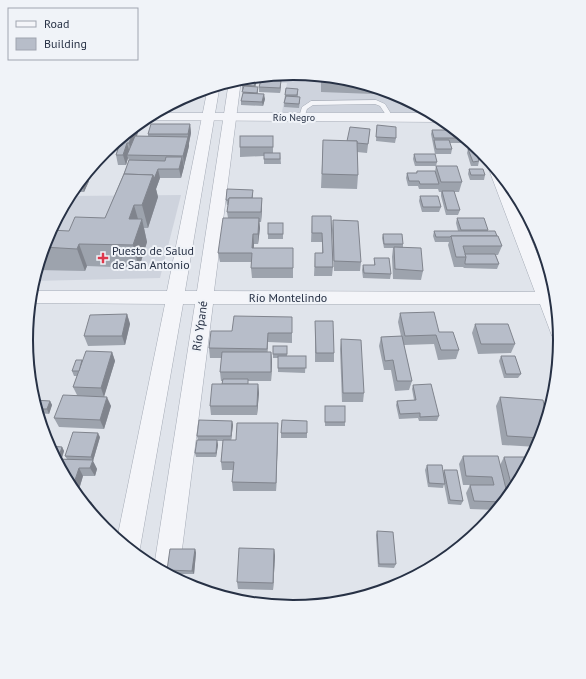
<svg xmlns="http://www.w3.org/2000/svg" width="586" height="679" font-family="'PT Sans',sans-serif">
<style>
.built{fill:#ced3dd}
.lines{fill:none;stroke-linecap:round;stroke-linejoin:round}
.service-casing{stroke:#a5abb6;stroke-width:1}
.minor-casing{stroke:#a5abb6;stroke-width:1}
.tertiary-casing{stroke:#a5abb6;stroke-width:1}
.service{fill:#f4f5f9;fill-rule:evenodd}
.minor{fill:#f4f5f9;fill-rule:evenodd}
.tertiary{fill:#f4f5f9;fill-rule:evenodd}
.wall{fill:#9da3ad}
.shaded-wall{fill:#80848d}
.building{fill:#b7bdc9;stroke:#80848d}
.poi-dot{fill:#de384c;stroke:#f0f3f8;stroke-width:1.5}
.labels{text-anchor:middle;stroke-width:4;stroke-linejoin:round;paint-order:stroke}
.far-street-label{font-size:10px;fill:#273145;stroke:#f0f3f8}
.poi-label{font-size:12px;fill:#273145;stroke:#f0f3f8;text-anchor:start}
.street-label{font-size:12px;fill:#273145;stroke:#f0f3f8}
.rim{fill:none;stroke:#273145;stroke-width:2}
</style>
<rect width="100%" height="100%" fill="#e0e4eb"/>
<g class="built">
<polygon points="283,73 293,73 345,78 395,93 421,106 422,113 282,112 287,83 281,83"/>
<polygon points="181,195 160,278 33,281 46,237 68,196"/>
</g>
<g class="lines">
<g class="service-casing">
<polygon id="service" points="376,100 385,104 393,117 392,118 388,118 380,106 375,104 313,105 307,109 304,118 299,117 302,107 311,101"/>
</g>
<g class="minor-casing">
<polygon id="minor" points="240,78 241,80 214,291 535,292 488,167 492,163 509,184 556,301 560,338 552,336 540,304 213,304 179,573 176,578 154,567 195,304 183,304 140,548 137,555 117,539 165,304 30,303 31,291 167,291 208,87 220,84 185,291 197,291 229,81"/>
</g>
<g class="tertiary-casing">
<polygon id="tertiary" points="154,113 434,113 446,121 441,122 141,120"/>
</g>
<use href="#service" class="service"/>
<use href="#minor" class="minor"/>
<use href="#tertiary" class="tertiary"/>
</g>
<g class="wall">
<polygon points="293,72 299,73 298,74 286,74"/>
<polygon points="321,75 345,78 395,93 400,95 321,92"/>
<polygon points="256,83 255,87 258,92 258,94 265,99 263,106 241,105 241,101 243,95 243,90 242,90 242,85"/>
<polygon points="281,85 280,93 259,92 259,87"/>
<polygon points="197,91 195,100 179,99 191,93"/>
<polygon points="298,93 298,96 300,101 299,108 284,107 285,95"/>
<polygon points="138,123 139,129 137,136 148,136 148,134 190,124 191,133 189,143 189,146 181,178 160,178 156,189 158,197 148,228 144,228 147,242 139,268 87,266 85,271 37,270 46,237 69,231 105,218 129,161 128,158 126,165 118,165 116,155 117,151 116,145 111,145 105,161 95,161 104,151"/>
<polygon points="377,125 396,138 395,143 376,141"/>
<polygon points="370,129 367,153 357,152 358,175 357,189 321,188 323,140 347,141"/>
<polygon points="432,130 462,138 461,143 450,143 452,149 451,154 435,154 431,134"/>
<polygon points="273,136 273,153 280,153 281,164 264,164 264,156 240,157 240,147"/>
<polygon points="468,149 479,161 478,166 471,166 467,153"/>
<polygon points="414,154 437,162 436,166 415,166 413,159"/>
<polygon points="436,166 462,182 459,192 454,192 460,210 458,215 446,215 441,196 441,192 439,192 438,189 419,189 418,186 408,186 406,178 407,173 416,173 417,171 435,171"/>
<polygon points="469,169 485,175 484,180 470,180 468,174"/>
<polygon points="89,181 84,192 77,192 76,187"/>
<polygon points="253,194 253,198 262,198 262,208 261,222 259,222 260,228 258,244 254,244 254,248 293,248 293,278 252,278 251,268 251,262 220,262 218,253 228,218 227,212 228,205 227,205 226,200"/>
<polygon points="420,196 441,207 439,212 422,212 419,201"/>
<polygon points="312,216 331,216 333,267 332,276 314,276 315,253 322,253 322,242 311,242"/>
<polygon points="457,218 488,230 488,231 497,236 502,246 498,255 496,255 499,264 497,269 464,268 463,267 454,267 448,245 449,242 435,242 433,236 434,231 458,231 456,223"/>
<polygon points="333,220 361,262 360,271 334,271 332,230"/>
<polygon points="283,223 283,239 268,239 268,234"/>
<polygon points="383,234 403,244 403,248 423,271 421,280 393,279 392,257 393,248 384,248 382,238"/>
<polygon points="374,258 391,274 390,279 363,278 362,270 363,265 374,265"/>
<polygon points="400,313 439,332 459,350 456,359 438,360 434,344 404,345 412,381 409,390 395,391 391,370 384,370 379,346 381,337 401,336 398,322"/>
<polygon points="127,314 130,324 125,345 88,346 84,336"/>
<polygon points="292,317 292,343 268,342 267,352 271,352 272,362 271,381 248,381 248,384 258,384 259,393 257,415 211,415 210,406 222,384 223,381 221,381 220,372 222,358 210,358 209,348 232,331"/>
<polygon points="315,321 334,353 334,362 315,362"/>
<polygon points="475,324 515,344 511,353 478,354 472,333"/>
<polygon points="341,339 364,393 363,402 342,402 340,349"/>
<polygon points="287,346 287,356 306,356 305,373 278,372 278,358 273,358 273,354"/>
<polygon points="112,352 115,361 104,396 111,406 104,429 59,427 54,418 77,395 73,387 77,376 74,376 72,371 82,360"/>
<polygon points="501,356 521,374 518,378 504,378 499,361"/>
<polygon points="413,385 439,416 437,421 419,421 418,418 399,419 396,405 397,401 414,400 412,389"/>
<polygon points="500,397 547,418 540,442 537,447 502,445 496,406"/>
<polygon points="34,400 50,401 52,405 49,414 38,413"/>
<polygon points="325,406 345,422 345,426 325,426"/>
<polygon points="232,421 233,425 231,440 236,440 278,423 278,432 276,491 233,491 232,482 233,470 222,470 221,462 223,441 217,441 218,445 216,457 196,457 195,453 198,440 197,436"/>
<polygon points="307,421 307,438 281,438 281,433"/>
<polygon points="100,437 93,461 97,469 95,476 83,476 77,496 49,446 62,447 64,451 62,459 67,459 65,456"/>
<polygon points="463,456 500,465 504,457 515,488 497,510 470,509 466,493 470,485 463,485 459,464"/>
<polygon points="427,465 443,474 444,470 463,501 461,505 448,504 444,484 443,488 428,487 425,470"/>
<polygon points="377,531 396,564 394,568 378,567 376,535"/>
<polygon points="195,549 196,553 194,574 168,574 167,570"/>
<polygon points="274,549 275,556 273,590 238,589 237,582"/>
</g>
<g class="shaded-wall">
<polygon points="256,78 256,83 255,90 254,86"/>
<polygon points="281,81 281,85 280,93 280,88"/>
<polygon points="197,91 195,100 194,92"/>
<polygon points="264,94 265,99 263,106 262,102"/>
<polygon points="138,123 139,129 131,153 129,143 136,125"/>
<polygon points="190,124 191,133 189,143 189,146 184,166 183,156 188,137 188,134"/>
<polygon points="127,143 130,153 127,155 128,158 126,165 123,155"/>
<polygon points="111,145 105,161 103,153"/>
<polygon points="182,157 184,167 181,178 179,169"/>
<polygon points="158,169 160,178 156,189 158,197 148,228 142,205 153,175"/>
<polygon points="87,176 89,181 84,192 83,187"/>
<polygon points="262,198 262,208 261,222 261,212"/>
<polygon points="134,205 140,226 142,219 147,242 139,268 133,245 129,219"/>
<polygon points="259,218 260,228 258,244 258,234"/>
<polygon points="253,234 254,244 253,258 252,248"/>
<polygon points="79,244 87,266 85,271 77,249"/>
<polygon points="127,314 130,324 125,345 122,336"/>
<polygon points="268,333 268,342 267,358 267,349"/>
<polygon points="112,352 115,361 104,397 101,388"/>
<polygon points="271,352 272,362 271,381"/>
<polygon points="258,384 259,393 257,415 257,406"/>
<polygon points="107,397 111,406 104,429 100,420"/>
<polygon points="50,401 52,405 49,414 47,409"/>
<polygon points="232,421 233,425 231,441 231,436"/>
<polygon points="278,423 278,432 276,491 276,483"/>
<polygon points="98,433 100,437 93,461 97,469 95,476 90,468 93,461 91,457"/>
<polygon points="217,440 218,445 216,457 216,453"/>
<polygon points="62,447 64,451 59,466 57,462"/>
<polygon points="79,468 83,476 77,496 72,489"/>
<polygon points="91,502 94,506 92,513 89,510"/>
<polygon points="195,549 196,553 194,574 192,571"/>
<polygon points="274,549 275,556 273,590 273,583"/>
</g>
<g class="building">
<polygon points="322,75 345,78 356,81 321,80"/>
<polygon points="244,78 256,78 254,86 242,85"/>
<polygon points="261,80 281,81 280,88 259,87"/>
<polygon points="244,86 258,87 257,93 242,92"/>
<polygon points="286,88 298,89 297,95 285,95"/>
<polygon points="243,93 264,94 262,102 241,101"/>
<polygon points="286,96 300,97 299,104 284,103"/>
<polygon points="151,124 190,124 188,134 148,134"/>
<polygon points="136,125 129,143 127,143 123,155 116,155 120,143 115,143 116,141"/>
<polygon points="377,125 396,127 396,138 376,137"/>
<polygon points="350,127 370,129 368,144 357,143 357,141 347,141"/>
<polygon points="432,130 456,130 460,133 462,138 434,138"/>
<polygon points="135,136 188,137 183,156 127,155"/>
<rect x="240" y="136" width="33" height="11"/>
<polygon points="323,140 357,141 358,175 322,174"/>
<polygon points="434,140 449,140 452,149 436,149"/>
<polygon points="468,149 475,149 479,161 473,162"/>
<rect x="264" y="153" width="16" height="6"/>
<polygon points="414,154 435,154 437,162 416,162"/>
<polygon points="166,157 182,157 179,169 158,169 154,179 153,175 124,174 129,160 165,161"/>
<polygon points="436,166 457,166 462,182 441,182"/>
<polygon points="469,169 483,169 485,175 471,175"/>
<polygon points="417,171 435,171 439,184 420,184 419,181 409,181 407,173 417,173"/>
<polygon points="124,174 153,175 142,205 134,205 129,219 142,219 133,245 79,244 77,249 43,247 46,237 50,230 69,231 75,217 105,218"/>
<polygon points="83,176 87,176 83,187 76,187 77,183"/>
<polygon points="227,189 253,190 252,198 229,198 229,200 226,200"/>
<polygon points="442,191 454,191 460,210 447,210"/>
<polygon points="420,196 438,196 441,207 423,207"/>
<polygon points="229,198 262,198 261,212 227,212"/>
<polygon points="312,216 331,216 333,267 315,267 315,253 323,253 322,233 312,233"/>
<polygon points="223,218 259,218 258,234 253,234 252,248 293,248 293,268 251,268 252,253 218,253"/>
<polygon points="457,218 484,218 488,230 461,230"/>
<polygon points="333,220 358,221 361,262 334,261"/>
<rect x="268" y="223" width="15" height="11"/>
<polygon points="434,231 495,231 497,236 451,236 450,237 436,237"/>
<polygon points="383,234 402,234 403,244 384,244"/>
<polygon points="451,236 498,236 502,246 463,246 466,257 456,257"/>
<polygon points="394,247 421,248 423,271 395,269"/>
<polygon points="465,254 495,254 499,264 465,264 465,262 466,257"/>
<polygon points="374,258 389,258 391,274 364,273 363,265 375,265"/>
<polygon points="434,312 439,332 453,332 459,350 441,350 436,335 405,336 400,313"/>
<polygon points="127,314 122,336 84,336 90,315"/>
<polygon points="234,316 292,317 292,333 268,333 267,349 209,348 211,331 232,331"/>
<polygon points="315,321 333,321 334,353 316,353"/>
<polygon points="475,324 508,324 515,344 481,344"/>
<polygon points="402,336 412,381 397,381 393,360 385,361 381,337"/>
<polygon points="341,339 361,340 364,393 343,393"/>
<rect x="273" y="346" width="14" height="8"/>
<polygon points="86,351 112,352 101,388 73,387"/>
<polygon points="222,352 271,352 271,372 220,372"/>
<rect x="278" y="356" width="28" height="12"/>
<polygon points="501,356 515,356 521,374 506,374"/>
<polygon points="76,360 82,360 79,371 72,371"/>
<polygon points="223,379 248,379 248,384 222,384"/>
<polygon points="212,384 258,384 257,406 210,406"/>
<polygon points="431,384 439,416 420,417 420,413 400,414 397,401 416,400 413,385"/>
<polygon points="63,395 107,397 100,420 54,418"/>
<polygon points="500,397 543,400 547,418 541,438 507,436"/>
<polygon points="34,400 50,401 47,409 36,409"/>
<rect x="325" y="406" width="20" height="16"/>
<polygon points="199,420 232,421 231,436 197,436"/>
<polygon points="282,420 307,421 307,433 281,433"/>
<polygon points="237,423 278,423 276,483 232,482 234,462 221,462 223,440 236,440"/>
<polygon points="73,432 98,433 91,457 65,456"/>
<polygon points="197,440 217,440 216,453 195,453"/>
<polygon points="49,446 62,447 58,459 55,459"/>
<polygon points="463,456 498,456 508,497 504,502 474,501 470,485 494,485 492,477 466,476"/>
<polygon points="504,457 532,457 515,488 513,491"/>
<polygon points="55,459 93,460 90,468 79,468 72,489"/>
<polygon points="427,465 442,465 445,484 429,483"/>
<polygon points="444,470 457,470 463,501 450,500"/>
<polygon points="82,501 91,502 89,510"/>
<polygon points="377,531 393,532 396,564 379,564"/>
<polygon points="239,548 274,549 273,583 237,582"/>
<polygon points="170,549 195,549 192,571 167,570"/>
<polygon points="235,599 256,600 256,603 241,601"/>
</g>
<path class="poi-dot" d="M101 252h4v4h4v4h-4v4h-4v-4h-4v-4h4z"/>
<g class="labels">
<g class="far-street-label">
<text x="294" y="121">Río Negro</text>
</g>
<g class="poi-label">
<text x="112" y="255">Puesto de Salud<tspan x="112" dy="14">de San Antonio</tspan></text>
</g>
<g class="street-label">
<text x="288" y="302">Río Montelindo</text>
<text transform="translate(200 326) rotate(-82)" y="4">Río Ypané</text>
</g>
</g>
<path d="M0 0H586V679H0ZM33 340a260 260 0 1 1 520 0a260 260 0 1 1-520 0Z" fill="#f0f3f8" fill-rule="evenodd"/>
<path class="rim" d="M33 340a260 260 0 1 1 520 0a260 260 0 1 1-520 0Z"/>
<rect x="8" y="8" width="130" height="52" fill="#f0f3f8" stroke="#a0a5b0"/>
<rect x="16" y="21" width="20" height="6" fill="#f4f5f9" stroke="#a0a5b0"/>
<text x="44" y="28" font-size="12" fill="#273145">Road</text>
<rect x="16" y="38" width="20" height="12" fill="#b7bdc9" stroke="#a0a5b0"/>
<text x="44" y="48" font-size="12" fill="#273145">Building</text>
</svg>
